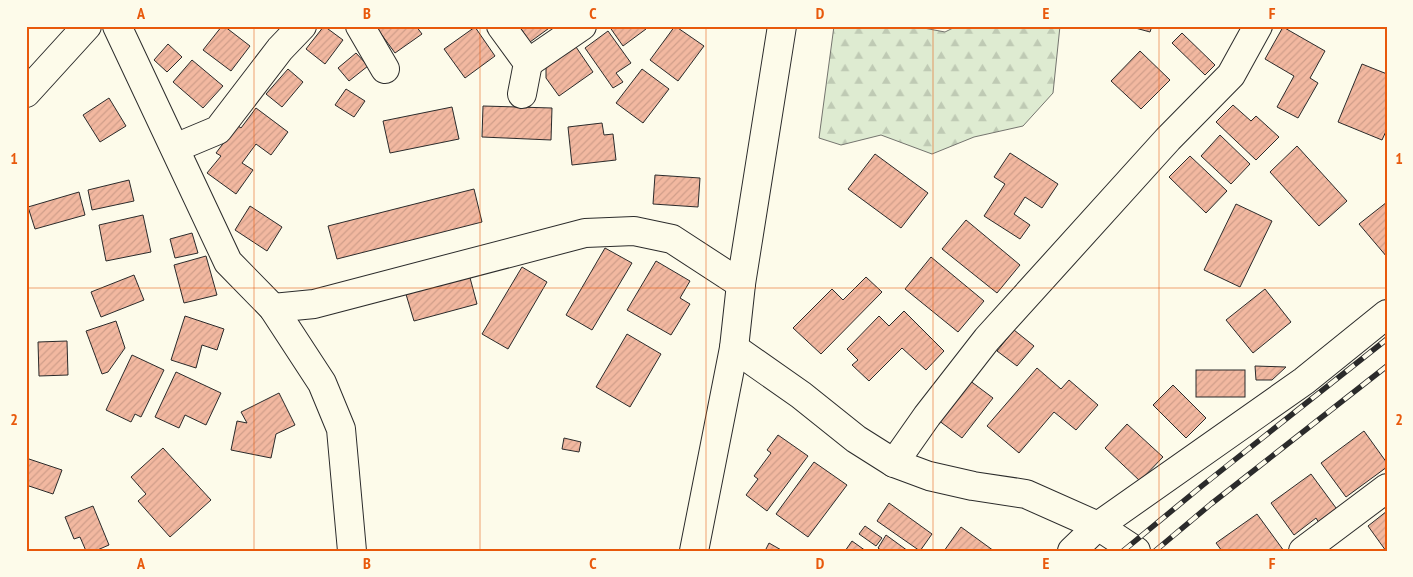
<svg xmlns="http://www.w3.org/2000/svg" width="1413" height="577" font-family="'PT Sans Narrow',sans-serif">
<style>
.forest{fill:url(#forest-firs);stroke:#74746e}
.building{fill:url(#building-hatch);stroke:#2b2b2b}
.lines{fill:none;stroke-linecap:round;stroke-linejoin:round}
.street-casing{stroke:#2b2b2b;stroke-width:30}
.secondary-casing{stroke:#2b2b2b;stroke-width:30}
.street{stroke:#fdfbea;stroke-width:28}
.secondary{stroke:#fdfbea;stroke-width:28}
.rail-casing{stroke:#2b2b2b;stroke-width:5.5}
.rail{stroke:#fdfbea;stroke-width:4;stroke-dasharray:11;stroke-linecap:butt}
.grid{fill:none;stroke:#e8590c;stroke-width:1;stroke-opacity:0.55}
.neatline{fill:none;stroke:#e8590c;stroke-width:2}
.grid-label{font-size:16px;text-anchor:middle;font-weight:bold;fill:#e8590c}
</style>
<defs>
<pattern id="forest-firs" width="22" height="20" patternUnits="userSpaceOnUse" patternTransform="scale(1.25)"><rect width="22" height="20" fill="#deebd1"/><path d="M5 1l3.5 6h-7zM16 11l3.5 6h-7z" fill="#bfcab4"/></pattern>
<pattern id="building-hatch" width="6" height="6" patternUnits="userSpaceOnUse" patternTransform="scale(1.25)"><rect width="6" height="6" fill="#f2b8a0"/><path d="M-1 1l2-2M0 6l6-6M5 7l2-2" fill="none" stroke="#d09e8a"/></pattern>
</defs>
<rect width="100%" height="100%" fill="#fdfbea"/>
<polygon class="forest" points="834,26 913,26 945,32 957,26 1060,26 1053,93 1023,126 974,137 932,154 881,135 841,145 819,138"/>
<g class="building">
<polygon points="222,26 224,26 250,46 231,71 203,50"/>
<polygon points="324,26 343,40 325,64 306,49"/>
<polygon points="378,26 416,26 422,34 395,53 376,27"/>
<polygon points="519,26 552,26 530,42"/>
<polygon points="609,26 644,26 646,29 623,46"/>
<polygon points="675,26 704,46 678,81 650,60"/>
<polygon points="1128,26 1152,26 1150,32"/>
<polygon points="475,27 495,56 465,78 444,49"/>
<polygon points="1283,27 1325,51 1310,78 1318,83 1298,118 1277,107 1294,76 1265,59"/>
<polygon points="608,31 631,63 616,73 623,82 613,88 585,48"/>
<polygon points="1182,33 1215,65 1205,75 1172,43"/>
<polygon points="168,44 182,57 167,72 154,60"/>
<polygon points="574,44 593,72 559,96 546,78 546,63"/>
<polygon points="1140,51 1170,80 1141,109 1111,81"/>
<polygon points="356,53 368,66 349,81 338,68"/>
<polygon points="192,60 223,86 203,108 173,82"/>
<polygon points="1362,64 1387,74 1387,129 1382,140 1338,122"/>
<polygon points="288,69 303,82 282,107 266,94"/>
<polygon points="642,69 669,89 643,123 616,103"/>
<polygon points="346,89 365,101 354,117 335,105"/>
<polygon points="109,98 126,126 100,142 83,115"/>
<polygon points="1233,105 1251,121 1256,116 1279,137 1256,160 1216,122"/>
<polygon points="483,106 552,108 551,140 482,137"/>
<polygon points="452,107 459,139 390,153 383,121"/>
<polygon points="256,108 288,132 271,155 256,144 242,163 253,170 236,194 207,173 221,156 216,153 237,125 241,128"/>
<polygon points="602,123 604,135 613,134 616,160 572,165 568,127"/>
<polygon points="1220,135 1250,164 1231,184 1201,156"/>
<polygon points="1297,146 1347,201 1319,226 1270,172"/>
<polygon points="1010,153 1058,184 1042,208 1025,197 1014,214 1030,225 1020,239 984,216 1005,184 994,177"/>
<polygon points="875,154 928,193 901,228 848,189"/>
<polygon points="1190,156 1227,191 1206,213 1169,177"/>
<polygon points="655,175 700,178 698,207 653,204"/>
<polygon points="129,180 134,201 92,210 88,190"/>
<polygon points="474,189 482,222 337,259 328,226"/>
<polygon points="79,192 85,215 35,229 28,207"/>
<polygon points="1387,202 1387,257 1359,224"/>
<polygon points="1236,204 1272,221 1240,287 1204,270"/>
<polygon points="250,206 282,227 267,251 235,230"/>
<polygon points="143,215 151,252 106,261 99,225"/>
<polygon points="966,220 1020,265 997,293 942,249"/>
<polygon points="192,233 198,253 175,258 170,239"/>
<polygon points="605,248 632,263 592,330 566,315"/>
<polygon points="206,256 217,295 184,303 174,265"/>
<polygon points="931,257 984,301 958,332 905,289"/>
<polygon points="656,261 690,281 680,298 690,304 671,335 627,310"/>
<polygon points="522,267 547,282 508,349 482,334"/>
<polygon points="469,274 477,304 414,321 405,291"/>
<polygon points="134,275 144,300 101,317 91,292"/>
<polygon points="866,277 882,292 821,354 793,328 832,289 843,300"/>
<polygon points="1265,289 1291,322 1253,353 1226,320"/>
<polygon points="904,311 944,351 926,370 902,348 869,381 852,365 858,360 847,349 879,316 889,326"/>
<polygon points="185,316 224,329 217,350 202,345 196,368 171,360"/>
<polygon points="116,321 125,348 108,372 102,374 86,331"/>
<polygon points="1014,330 1034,346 1017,366 997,351"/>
<polygon points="627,334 661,354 630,407 596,387"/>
<polygon points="67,341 68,375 39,376 38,342"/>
<polygon points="132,355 164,370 141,417 135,414 131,422 106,410"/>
<polygon points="1255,366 1286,367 1272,380 1256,380"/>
<polygon points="1037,368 1061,389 1069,380 1098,405 1076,430 1054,412 1019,453 987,426"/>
<rect x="1196" y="370" width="49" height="27"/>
<polygon points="176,372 221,393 206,425 185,415 179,428 155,417"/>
<polygon points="969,380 993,398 962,438 938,420"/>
<polygon points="1173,385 1206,418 1186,438 1153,405"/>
<polygon points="279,393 295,425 276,434 271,458 231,450 237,421 247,423 241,412"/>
<polygon points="1127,424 1163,457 1140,481 1105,448"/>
<polygon points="1364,431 1387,463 1387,467 1346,497 1321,463"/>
<polygon points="778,435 808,456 767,511 746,495 758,479 754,476 771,453 767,450"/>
<polygon points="564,438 581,442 579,452 562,449"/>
<polygon points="163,448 211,500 170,537 138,501 146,494 131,477"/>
<polygon points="26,458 62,470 53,494 26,485"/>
<polygon points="814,462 847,485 808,537 776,514"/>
<polygon points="1311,474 1339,512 1321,526 1316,518 1294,535 1271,503"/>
<polygon points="889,503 932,534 920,551 877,521"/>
<polygon points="93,506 109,545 95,551 86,551 80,537 74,539 65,517"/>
<polygon points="1387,511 1387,551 1386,551 1368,526"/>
<polygon points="1257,514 1284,551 1222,551 1216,543"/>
<polygon points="865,526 882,538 876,546 859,534"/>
<polygon points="961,527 994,551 944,551"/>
<polygon points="886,535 908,551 882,551 878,548"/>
<polygon points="852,541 866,551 845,551"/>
<polygon points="769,543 783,551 765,551"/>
</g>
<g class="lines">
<g class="street-casing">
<g id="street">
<polyline points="117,26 228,262 273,308 322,383 341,429 352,551"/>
<polyline points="360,26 385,69"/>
<polyline points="501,26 528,63 522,94"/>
<polyline points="528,63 582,26"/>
<polyline points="26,93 87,26"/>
<polyline points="175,148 218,130 280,49 302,26"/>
<polyline points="273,308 314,304 585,233 634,231 672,239 741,284"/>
<polyline points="894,463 927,416 987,339 1168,139 1231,75 1258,26"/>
<polyline points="1072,551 1098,526 1304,381 1387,314"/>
<polyline points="1303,551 1387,488"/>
</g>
</g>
<g class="secondary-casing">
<g id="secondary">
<polyline points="734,348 801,395 856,439 894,463 929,476 973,486 1026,494 1098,526 1136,551"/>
<polyline points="694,551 734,348 741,284 782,26"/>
</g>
</g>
<use href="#street" class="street"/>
<use href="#secondary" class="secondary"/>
<g class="rail-casing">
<g id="rail">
<polyline points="1123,551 1203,485 1387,339"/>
<polyline points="1155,551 1211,504 1387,366"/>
</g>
</g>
<use href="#rail" class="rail"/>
</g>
<path class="grid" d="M254 26V551M480 26V551M706 26V551M933 26V551M1159 26V551M26 288H1387"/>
<rect width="1413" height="577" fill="none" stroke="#fdfbea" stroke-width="55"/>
<rect x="28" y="28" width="1358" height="522" class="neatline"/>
<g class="grid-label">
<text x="141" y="19">A</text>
<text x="367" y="19">B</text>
<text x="593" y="19">C</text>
<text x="820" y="19">D</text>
<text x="1046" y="19">E</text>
<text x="1272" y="19">F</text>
<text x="14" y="164">1</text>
<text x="1399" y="164">1</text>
<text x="14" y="425">2</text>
<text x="1399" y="425">2</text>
<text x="141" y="569">A</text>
<text x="367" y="569">B</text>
<text x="593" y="569">C</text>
<text x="820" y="569">D</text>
<text x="1046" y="569">E</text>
<text x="1272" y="569">F</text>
</g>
</svg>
